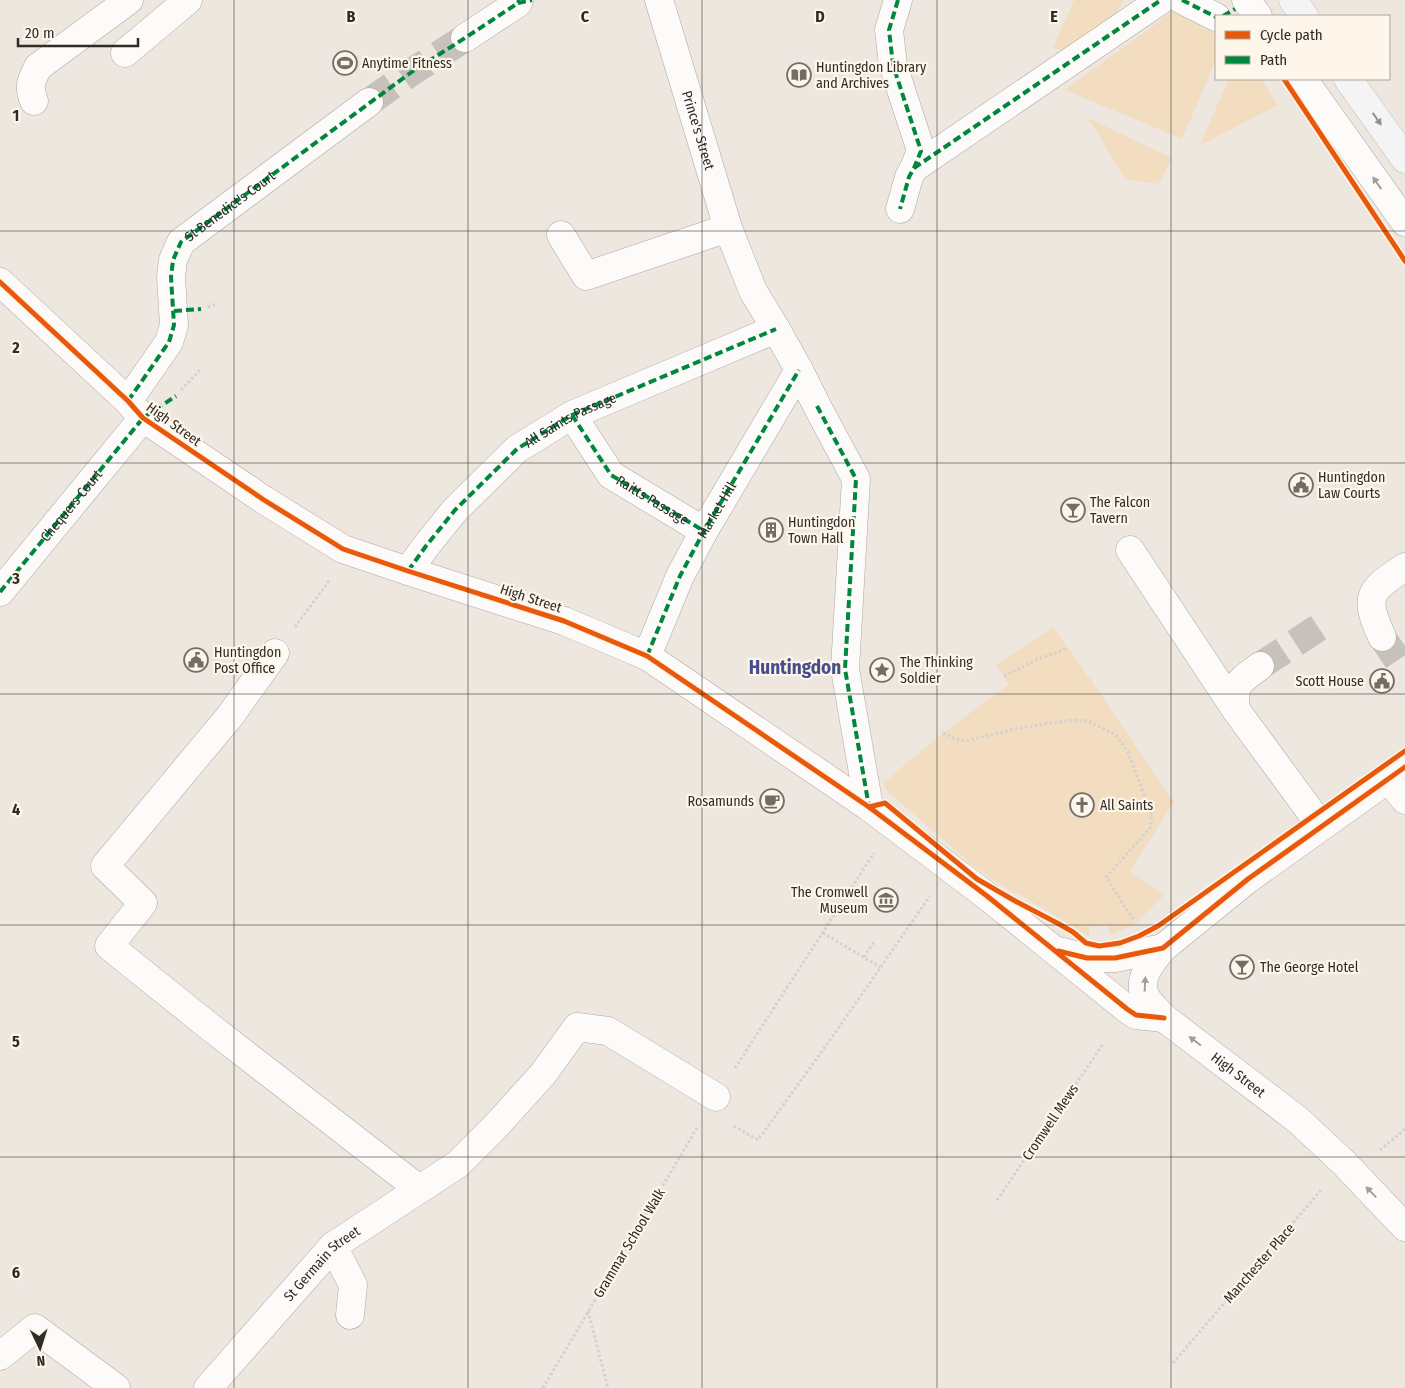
<svg xmlns="http://www.w3.org/2000/svg" width="1405" height="1388" font-family="'Fira Sans Condensed',sans-serif">
<style>
.green{fill:#f3ddc0}
.lines{fill:none;stroke-linecap:round;stroke-linejoin:round}
.minor-tunnel{stroke:#c7c1bb;stroke-width:28;stroke-dasharray:28 14;stroke-linecap:butt}
.minor-casing{stroke:#aca8a2;stroke-width:29}
.major-casing{stroke:#c7c4c0;stroke-width:29}
.path{stroke:#d3d1ce;stroke-width:3;stroke-dasharray:2.5 2.5;stroke-linecap:butt}
.minor{stroke:#fcfbfa;stroke-width:28}
.major{stroke:#f4f4f5;stroke-width:28}
.quiet{stroke:#00873e;stroke-width:4;stroke-dasharray:8 4;stroke-linecap:butt}
.cycleway-casing{stroke:#fef6ea;stroke-width:8}
.cycleway{stroke:#e8590c;stroke-width:5}
.oneway{fill:#92908e}
.oneway2{fill:#a09d9b}
.grid{fill:none;stroke:#2f2b26;stroke-width:1;stroke-opacity:0.55}
.labels{text-anchor:middle;stroke-width:4.5;stroke-linejoin:round;paint-order:stroke}
.poi-label{font-size:14px;fill:#2f2b26;stroke:#fef6ea;text-anchor:start}
.street-label{font-size:14px;fill:#2f2b26;stroke:#fef6ea}
.district-label{font-size:19px;font-weight:bold;fill:#464e8b;stroke:#fef6ea}
.grid-label{font-size:16px;text-anchor:middle;font-weight:bold;fill:#2f2b26;stroke:#fef6ea;stroke-width:4.5;stroke-linejoin:round;paint-order:stroke}
</style>
<rect width="100%" height="100%" fill="#ede7e0"/>
<g class="green">
<polygon points="1074,0 1123,0 1117,13 1063,51 1053,48"/>
<polygon points="1173,11 1216,34 1216,60 1182,139 1065,90"/>
<polygon points="1229,79 1261,79 1278,105 1199,146"/>
<polygon points="1088,118 1172,158 1159,184 1125,179"/>
<path d="M1053 627C1095 684 1134 744 1174 802L1130 871 1164 895 1135 924 1109 935V925L1089 927 1090 937 1024 897 1009 890 976 868 886 790 883 783 943 733 1009 684 996 665Z"/>
</g>
<g class="lines">
<g class="minor-tunnel">
<polyline points="369,102 413,71 465,38"/>
<polyline points="1382,637 1405,671"/>
<polyline points="1260,666 1324,624"/>
</g>
<g class="minor-casing">
<g id="minor">
<path id="s1" d="M659 0 728 228 753 291 776 329 799 370 817 406 856 479 845 669 869 807"/>
<polyline points="898,0 889,30 893,65 921,151 914,168 909,177 900,209"/>
<polyline points="1182,0 1216,17"/>
<polyline points="1246,0 1258,16"/>
<polyline points="465,38 518,3 519,0"/>
<polyline points="125,53 188,0"/>
<polyline points="1303,79 1405,222"/>
<path d="M34 101C28 86 31 81 38 67L129 0"/>
<polyline points="914,168 1161,0"/>
<polyline points="561,235 586,276 728,228"/>
<polyline points="0,282 128,401 143,418 264,500 343,549 408,571 564,621 647,656 869,807 987,896 1127,1009 1136,1015 1164,1018"/>
<polyline points="128,401 169,342 174,325 171,277 173,260 181,242 369,102"/>
<path id="s2" d="M572 415 611 475 704 531"/>
<polyline points="1130,550 1236,710 1321,826"/>
<polyline points="408,571 426,546 455,510 517,449 572,415 776,329"/>
<polyline points="0,592 143,418"/>
<path d="M1382 637C1363 595 1369 591 1405 567"/>
<polyline points="275,653 230,716 105,866 143,903 109,946 210,1027 419,1189"/>
<polyline points="647,656 680,576 704,531 799,370"/>
<path d="M1236 710C1232 682 1241 681 1260 666"/>
<path id="s3" d="M1405 767 1248 879 1163 948C1152 961 1136 980 1146 997 1150 1005 1159 1012 1164 1018L1298 1120 1344 1163 1405 1227"/>
<polyline points="1388,779 1405,800"/>
<polyline points="1059,951 1087,958 1115,958 1163,948"/>
<polyline points="333,1246 353,1285 350,1315"/>
<polyline points="0,1356 35,1328 116,1388"/>
<path id="s4" d="M208 1388 333 1246 458 1164 496 1126 543 1074 577 1027 608 1031 716 1097"/>
</g>
</g>
<g class="major-casing">
<g id="major">
<polyline points="1293,0 1304,16"/>
<polyline points="1348,79 1405,159"/>
</g>
</g>
<g class="path">
<polyline points="208,307 216,304"/>
<polyline points="181,390 200,370"/>
<polyline points="295,627 329,581"/>
<polyline points="1004,676 1036,660 1068,648"/>
<polyline points="943,733 956,739 965,741 1020,728 1071,720 1088,721 1116,735 1128,752 1152,816 1150,828 1106,877 1133,919"/>
<polyline points="823,933 880,967"/>
<polyline points="864,957 874,942"/>
<polyline points="735,1068 874,853"/>
<polyline points="734,1126 758,1140 835,1033 930,896"/>
<polyline points="1380,1150 1405,1129"/>
<polyline points="997,1200 1103,1044"/>
<polyline points="588,1311 608,1388"/>
<polyline points="1173,1363 1321,1190"/>
<polyline points="543,1388 698,1126"/>
</g>
<use href="#minor" class="minor"/>
<use href="#major" class="major"/>
<g class="quiet">
<polyline points="898,0 889,30 893,65 921,151 914,168 909,177 900,209"/>
<polyline points="1182,0 1216,17"/>
<polyline points="518,3 532,0"/>
<polyline points="1223,16 1235,9"/>
<polyline points="914,168 1161,0"/>
<polyline points="174,311 201,309"/>
<path id="s5" d="M128 401 169 342 174 325 171 277 173 260 181 242 413 71 465 38 518 3 519 0"/>
<polyline points="817,406 856,479 845,669 869,807"/>
<polyline points="572,415 611,475 704,531"/>
<path id="s6" d="M408 571 426 546 455 510 517 449 572 415 776 329"/>
<path id="s7" d="M0 592 143 418 176 396"/>
<path id="s8" d="M647 656 680 576 704 531 799 370"/>
</g>
<g class="cycleway-casing">
<g id="cycleway">
<polyline points="1284,79 1405,261"/>
<polyline points="0,282 128,401 143,418 264,500 343,549 408,571 564,621 647,656 869,807 987,896 1127,1009 1136,1015 1164,1018"/>
<polyline points="869,807 885,803 977,879 1017,902 1059,924 1073,932 1086,943 1099,946 1120,943 1139,936 1158,926 1405,751"/>
<polyline points="1058,951 1087,958 1115,958 1163,948 1248,879 1405,767"/>
</g>
</g>
<use href="#cycleway" class="cycleway"/>
</g>
<defs><path id="oneway-solid" d="M-6-.8H1V-3.2L6.5 0L1 3.2V.8H-6Z" transform="scale(1.25)"/></defs>
<use class="oneway" href="#oneway-solid" transform="translate(1377 119) rotate(55)"/>
<g class="oneway2">
<use href="#oneway-solid" transform="translate(1377 183) rotate(-125)"/>
<use href="#oneway-solid" transform="translate(1145 984) rotate(-87)"/>
<use href="#oneway-solid" transform="translate(1195 1041) rotate(-143)"/>
<use href="#oneway-solid" transform="translate(1371 1192) rotate(-134)"/>
</g>
<path class="grid" d="M234 0V1388M468 0V1388M702 0V1388M937 0V1388M1171 0V1388M0 231H1405M0 463H1405M0 694H1405M0 925H1405M0 1157H1405"/>
<defs>
<g id="stadium-ring" transform="scale(1.25)"><circle r="9.5" fill="#fef6ea" stroke="#726d67" stroke-width="1.5"/><path d="M0-5a6.5 5 0 1 0 0 10a6.5 5 0 1 0 0-10ZM-3.5-1.8h7v3.6h-7Z" fill="#726d67"/></g>
<g id="library-ring" transform="scale(1.25)"><circle r="9.5" fill="#fef6ea" stroke="#726d67" stroke-width="1.5"/><path d="M-6-4Q-3-5.5-.7-3.5V5Q-3 3-6 4ZM6-4Q3-5.5 .7-3.5V5Q3 3 6 4Z" fill="#726d67"/></g>
<g id="civic-ring" transform="scale(1.25)"><circle r="9.5" fill="#fef6ea" stroke="#726d67" stroke-width="1.5"/><path d="M-.6-6.5H3V-4.5H.6V-3L4-1V1h2V6H-6V1h2V-1L-.6-3ZM-1.2 2.5V6h2.4V2.5Z" fill="#726d67"/></g>
<g id="bar-ring" transform="scale(1.25)"><circle r="9.5" fill="#fef6ea" stroke="#726d67" stroke-width="1.5"/><path d="M-6-5H6L.8 .8V4.5H3.5V6h-7V4.5H-.8V.8Z" fill="#726d67"/></g>
<g id="building-ring" transform="scale(1.25)"><circle r="9.5" fill="#fef6ea" stroke="#726d67" stroke-width="1.5"/><path d="M-4-6H4V6H1V3H-1V6H-4ZM-2.5-4.3h1.7v1.8h-1.7ZM.8-4.3h1.7v1.8H.8ZM-2.5-1h1.7V.8h-1.7ZM.8-1h1.7V.8H.8Z" fill="#726d67"/></g>
<g id="sight-ring" transform="scale(1.25)"><circle r="9.5" fill="#fef6ea" stroke="#726d67" stroke-width="1.5"/><path d="M0-6L1.8-2.2L6-1.7L2.9 1.2L3.7 5.4L0 3.3L-3.7 5.4L-2.9 1.2L-6-1.7L-1.8-2.2Z" fill="#726d67"/></g>
<g id="cafe-ring" transform="scale(1.25)"><circle r="9.5" fill="#fef6ea" stroke="#726d67" stroke-width="1.5"/><path d="M-5.5-4.5H6V0H3Q3 3.5 0 3.5H-2.5Q-5.5 3.5-5.5 0ZM3-3.2v2h1.7v-2ZM-6 4.5H4V6H-6Z" fill="#726d67"/></g>
<g id="church-ring" transform="scale(1.25)"><circle r="9.5" fill="#fef6ea" stroke="#726d67" stroke-width="1.5"/><path d="M-1.2-6h2.4v3.5h3.3v2.4h-3.3V6h-2.4V-.1h-3.3v-2.4h3.3Z" fill="#726d67"/></g>
<g id="museum-ring" transform="scale(1.25)"><circle r="9.5" fill="#fef6ea" stroke="#726d67" stroke-width="1.5"/><path d="M0-6L6-3V-2H-6V-3ZM-5-1h2V3h-2ZM-1-1h2V3h-2ZM3-1h2V3H3ZM-6 4H6V6H-6Z" fill="#726d67"/></g>
</defs>
<g fill-rule="evenodd">
<use href="#stadium-ring" x="345" y="63"/>
<use href="#library-ring" x="799" y="75"/>
<use href="#civic-ring" x="1301" y="485"/>
<use href="#bar-ring" x="1073" y="510"/>
<use href="#building-ring" x="771" y="530"/>
<use href="#civic-ring" x="196" y="660"/>
<use href="#sight-ring" x="882" y="670"/>
<use href="#civic-ring" x="1382" y="681"/>
<use href="#cafe-ring" x="772" y="801"/>
<use href="#church-ring" x="1082" y="805"/>
<use href="#museum-ring" x="886" y="900"/>
<use href="#bar-ring" x="1242" y="967"/>
</g>
<g class="labels">
<g class="poi-label">
<text x="362" y="68">Anytime Fitness</text>
<text x="816" y="72">Huntingdon Library<tspan x="816" dy="16">and Archives</tspan></text>
<text x="1318" y="482">Huntingdon<tspan x="1318" dy="16">Law Courts</tspan></text>
<text x="1090" y="507">The Falcon<tspan x="1090" dy="16">Tavern</tspan></text>
<text x="788" y="527">Huntingdon<tspan x="788" dy="16">Town Hall</tspan></text>
<text x="214" y="657">Huntingdon<tspan x="214" dy="16">Post Office</tspan></text>
<text x="900" y="667">The Thinking<tspan x="900" dy="16">Soldier</tspan></text>
<text x="1364" y="686" text-anchor="end">Scott House</text>
<text x="754" y="806" text-anchor="end">Rosamunds</text>
<text x="1100" y="810">All Saints</text>
<text x="868" y="897" text-anchor="end">The Cromwell<tspan x="868" dy="16">Museum</tspan></text>
<text x="1260" y="972">The George Hotel</text>
</g>
<g class="street-label">
<text dy="5" stroke="none"><textPath href="#s1" startOffset="136">Prince's Street</textPath></text>
<text dy="5" stroke="none"><textPath href="#s5" startOffset="235">St Benedict's Court</textPath></text>
<text dy="5" stroke="none"><textPath href="#s6" startOffset="225">All Saints Passage</textPath></text>
<text transform="translate(174 424) rotate(36)" y="5">High Street</text>
<text dy="5" stroke="none"><textPath href="#s2" startOffset="120">Raitts Passage</textPath></text>
<text dy="5" stroke="none"><textPath href="#s7" startOffset="112">Chequers Court</textPath></text>
<text dy="5" stroke="none"><textPath href="#s8" startOffset="162">Market Hill</textPath></text>
<text transform="translate(531 598) rotate(18)" y="5">High Street</text>
<text dy="5" stroke="none"><textPath href="#s3" startOffset="479">High Street</textPath></text>
<text transform="translate(1050 1122) rotate(-56)" y="5">Cromwell Mews</text>
<text transform="translate(629 1243) rotate(-59)" y="5">Grammar School Walk</text>
<text transform="translate(1259 1263) rotate(-49)" y="5">Manchester Place</text>
<text dy="5" stroke="none"><textPath href="#s4" startOffset="169">St Germain Street</textPath></text>
</g>
<g class="district-label">
<text x="795" y="674">Huntingdon</text>
</g>
</g>
<g class="grid-label">
<text x="351" y="22">B</text>
<text x="585" y="22">C</text>
<text x="820" y="22">D</text>
<text x="1054" y="22">E</text>
<text x="16" y="121">1</text>
<text x="16" y="353">2</text>
<text x="16" y="584">3</text>
<text x="16" y="815">4</text>
<text x="16" y="1047">5</text>
<text x="16" y="1278">6</text>
</g>
<rect x="1215" y="15" width="175" height="65" fill="#fef6ea" stroke="#aba59c"/>
<rect x="1225" y="31" width="25" height="8" fill="#e8590c" stroke="#aba59c"/>
<text x="1260" y="40" font-size="15" fill="#2f2b26">Cycle path</text>
<rect x="1225" y="56" width="25" height="8" fill="#00873e" stroke="#aba59c"/>
<text x="1260" y="65" font-size="15" fill="#2f2b26">Path</text>
<g transform="translate(40 1348) rotate(176)" stroke="#fef6ea" stroke-width="4" paint-order="stroke">
<path d="M0-4L9 19L0 12L-9 19Z" fill="#2f2b26"/>
<text y="-8" font-size="14" font-weight="bold" text-anchor="middle" fill="#2f2b26">N</text>
</g>
<path d="M18 38v8h120v-8" fill="none" stroke="#2f2b26" stroke-width="2.5"/>
<text x="25" y="38" font-size="15" fill="#2f2b26" stroke="#fef6ea" stroke-width="4" paint-order="stroke">20 m</text>
</svg>
